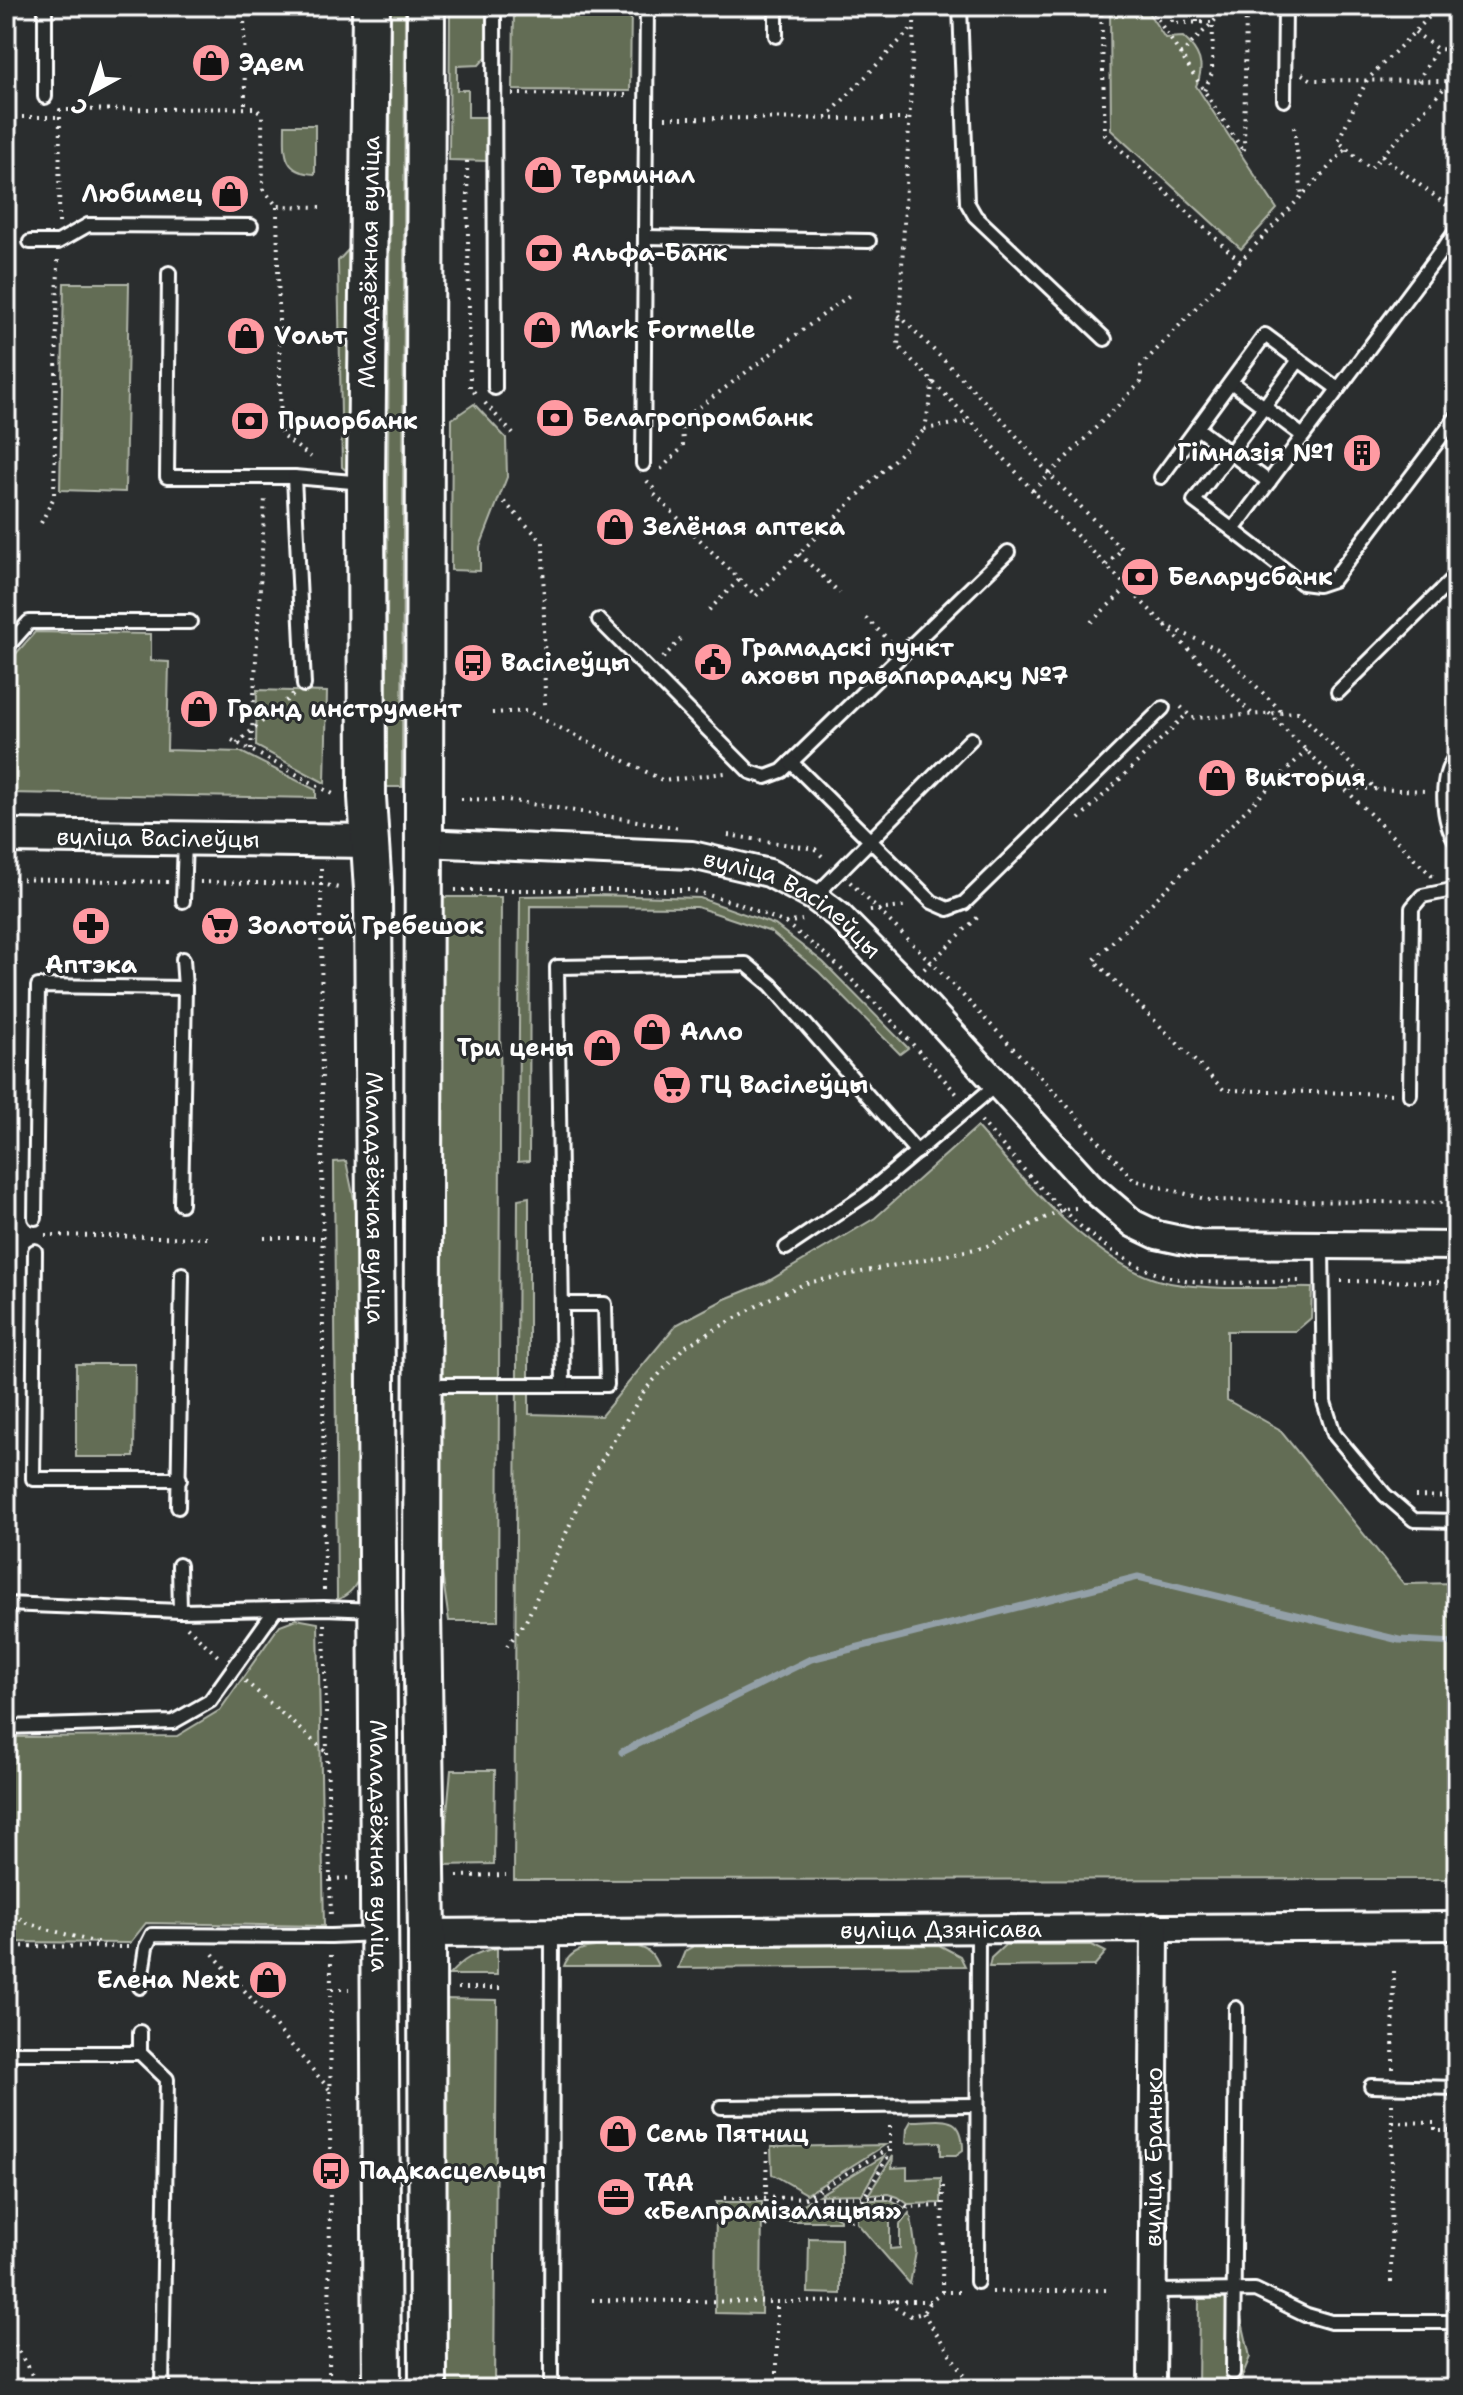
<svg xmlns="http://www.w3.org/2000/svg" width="1463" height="2395" font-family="'Shantell Sans',sans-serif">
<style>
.green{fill:#636d54;stroke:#b1b6aa;stroke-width:2}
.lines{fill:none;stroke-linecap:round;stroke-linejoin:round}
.stream{stroke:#93a0a8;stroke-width:7}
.service-casing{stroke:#fff;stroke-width:18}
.minor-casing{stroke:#fff;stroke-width:32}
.tertiary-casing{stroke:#fff;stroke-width:38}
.secondary-casing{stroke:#fff;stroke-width:42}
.path{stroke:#fff;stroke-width:4;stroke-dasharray:2 6;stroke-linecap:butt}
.service{stroke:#2a2d2e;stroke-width:12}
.minor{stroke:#2a2d2e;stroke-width:26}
.tertiary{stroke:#2a2d2e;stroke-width:32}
.secondary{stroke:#2a2d2e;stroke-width:36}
.labels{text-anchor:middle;stroke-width:6;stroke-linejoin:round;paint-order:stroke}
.poi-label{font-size:24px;font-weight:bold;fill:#fff;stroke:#2a2d2e;text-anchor:start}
.street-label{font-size:24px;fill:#fff;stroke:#2a2d2e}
</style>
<rect width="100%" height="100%" fill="#2a2d2e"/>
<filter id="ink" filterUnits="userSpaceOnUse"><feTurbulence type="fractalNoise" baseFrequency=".0125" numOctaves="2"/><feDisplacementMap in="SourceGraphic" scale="16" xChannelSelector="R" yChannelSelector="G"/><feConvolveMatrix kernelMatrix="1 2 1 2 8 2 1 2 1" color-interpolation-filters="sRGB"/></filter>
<g filter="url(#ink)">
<g class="green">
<polygon points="391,6 405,6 402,787 386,787"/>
<polygon points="450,6 488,6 488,55 479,65 457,66 457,90 468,90 468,117 487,117 488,161 449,160"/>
<polygon points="514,6 631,6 630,91 513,90"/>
<path d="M1110 6H1144L1165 38 1183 37C1199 51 1206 66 1196 86L1277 209 1241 249 1111 130Z"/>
<path d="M285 125H315V174C281 173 285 151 285 125Z"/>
<polygon points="349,249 356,468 350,474 342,467 338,261"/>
<polygon points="64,283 129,283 125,492 60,490"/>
<polygon points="474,404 506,438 507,477 480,547 480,571 451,570 452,419"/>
<polygon points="35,632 151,634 151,661 169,662 167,750 241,752 316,790 316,798 6,793 6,665"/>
<polygon points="257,690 327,692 325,783 256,746"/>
<polygon points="597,895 700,898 775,925 823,962 908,1048 900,1054 819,972 771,932 697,907 530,906 529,1161 518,1162 520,896"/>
<polygon points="443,897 501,897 498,1621 449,1621 438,1545 441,906"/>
<path d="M977 1127C1022 1179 1100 1271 1170 1283 1216 1291 1266 1287 1312 1288L1311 1318 1296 1331H1227V1400L1279 1429 1404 1584 1457 1583V1879L514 1880 518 1199 529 1197V1414L601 1416 676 1325 725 1299 767 1282 875 1218Z"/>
<path d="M346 1161 360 1228V1575C355 1588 350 1594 337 1600L334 1162Z"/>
<polygon points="76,1364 135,1364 134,1457 76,1457"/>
<polygon points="296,1619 318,1623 324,1926 146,1923 130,1943 6,1942 6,1737 177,1736 220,1710 280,1625"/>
<polygon points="451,1770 495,1770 494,1864 442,1865"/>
<polygon points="939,1945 960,1956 965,1966 678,1968 685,1951 694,1946"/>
<polygon points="1005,1945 1092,1945 1106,1952 1094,1966 989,1967 991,1958"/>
<path d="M638 1947C649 1949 654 1956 658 1966H564C574 1939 613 1948 638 1947Z"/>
<path d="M497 1948V1975H449C463 1959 476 1952 497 1948Z"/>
<polygon points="443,1999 497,2000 494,2389 440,2389"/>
<path d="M911 2121C941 2121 963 2112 963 2150L956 2155H941V2142L906 2143 907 2128Z"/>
<polygon points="885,2145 807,2194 772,2174 771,2147"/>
<polygon points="884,2156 862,2194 819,2195"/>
<polygon points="893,2156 892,2168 907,2167 907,2179 941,2178 941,2203 908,2204 898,2197 889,2194 868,2195"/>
<polygon points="809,2200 840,2219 840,2221 777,2221"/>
<polygon points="865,2200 889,2200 905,2208 900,2215 890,2216 890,2249 900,2248 900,2225 909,2213 911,2217 916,2252 910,2284 857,2223 857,2212"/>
<polygon points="716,2202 762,2202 761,2314 715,2313"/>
<polygon points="809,2238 841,2239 841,2294 808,2293"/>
<polygon points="1199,2299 1237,2299 1250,2357 1238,2386 1234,2389 1198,2389"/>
</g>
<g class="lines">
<polyline class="stream" points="622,1752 811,1659 1138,1577 1399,1640 1457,1643"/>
<g class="service-casing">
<g id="service">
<polyline points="494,6 495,388"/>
<polyline points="776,6 776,36"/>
<polyline points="960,6 967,202 975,216 1105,339"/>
<polyline points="45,97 45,6"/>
<polyline points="1284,100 1285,6"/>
<polyline points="1457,230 1233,530 1302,583 1318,585 1333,580 1457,416"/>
<polyline points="645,237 869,241"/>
<polyline points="30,242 58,242 88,225 251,226"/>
<polyline points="169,273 167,477 294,477 364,483"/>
<polyline points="1231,382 1303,436"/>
<polyline points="1197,428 1269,482"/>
<polyline points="643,464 647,6"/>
<polyline points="294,477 304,685"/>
<polyline points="1161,477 1265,335 1338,389"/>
<polyline points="1233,530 1194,501 1299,360"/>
<polyline points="599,620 750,772 766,777 782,771 1008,552"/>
<polyline points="6,648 29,622 190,622"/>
<polyline points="1338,692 1457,575"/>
<path d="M1457 755C1438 776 1442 822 1457 843"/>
<polyline points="791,762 932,902 948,909 964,903 1163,708"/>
<polyline points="814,897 971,739"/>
<polyline points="183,901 185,840"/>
<polyline points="1410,1095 1412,908 1422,896 1457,889"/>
<polyline points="181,1204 185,988 183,959"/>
<polyline points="35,1218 38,986 185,988"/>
<polyline points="1322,1246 1324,1402 1334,1434 1385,1495 1414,1520 1457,1521"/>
<polyline points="786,1248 865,1195 997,1084"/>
<polyline points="35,1251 33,1479 180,1479"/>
<polyline points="562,1304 605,1304 607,1385 563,1385"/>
<polyline points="426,1385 563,1385 557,967 746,964 771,985 917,1152"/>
<polyline points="178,1507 182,1274"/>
<polyline points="179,1565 180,1611"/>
<polyline points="6,1604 180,1611 324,1608 375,1610"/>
<polyline points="6,1727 173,1722 210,1701 275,1610"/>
<polyline points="140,1987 146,1947 152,1935 331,1936 376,1934"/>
<polyline points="6,2053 140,2053 140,2032"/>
<polyline points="140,2053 167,2079 162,2389"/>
<polyline points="1371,2086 1457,2088"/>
<polyline points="721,2107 977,2105"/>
<polyline points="977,2282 978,1928"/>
<polyline points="1152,2291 1255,2290 1307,2315 1331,2322 1457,2322"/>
<polyline points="1233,2373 1236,2008"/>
<polyline points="551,2389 552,1931"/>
</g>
</g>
<g class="minor-casing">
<g id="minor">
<path id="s1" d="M424 843 692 855 769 873 814 897 838 915 907 985 1092 1188 1134 1224 1157 1235 1199 1244 1457 1246"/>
<path id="s2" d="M427 1933 1457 1926"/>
<path id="s3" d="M1152 2389 1155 1927"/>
</g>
</g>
<g class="tertiary-casing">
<g id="tertiary">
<path id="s4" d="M6 836 370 841"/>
</g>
</g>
<g class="secondary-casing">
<g id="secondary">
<path id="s5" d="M371 6 366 483 367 797 373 890 382 2389"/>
<polyline points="426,6 422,1610 427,1933 428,2389"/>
</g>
</g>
<g class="path">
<polyline points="244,6 245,108"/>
<polyline points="915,6 898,346 971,421 1033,491 1252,714"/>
<polyline points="1101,6 1105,135 1241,262"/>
<polyline points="1149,6 1244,152 1246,6"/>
<polyline points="1440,6 1367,80 1338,141 1370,169 1457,74"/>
<polyline points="1197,22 1197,10 1171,10 1172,23 1213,22 1212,73 1204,91"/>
<polyline points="1415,32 1437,49 1457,50"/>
<polyline points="1180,55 1229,6"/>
<polyline points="1302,74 1312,80 1450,81"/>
<polyline points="1418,81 1437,49"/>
<polyline points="512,94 631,95"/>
<polyline points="6,117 60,117"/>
<polyline points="665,118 910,119"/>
<polyline points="826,118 911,29"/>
<polyline points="1294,127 1302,196"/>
<polyline points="1381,156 1456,212"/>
<polyline points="467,161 470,388 479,397"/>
<polyline points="277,207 281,435 311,457"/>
<polyline points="59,223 60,110 256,108 262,115 263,189 277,206 320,207"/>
<polyline points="899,315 1001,418 1050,475 1122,549 1107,565"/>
<polyline points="933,381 925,429 971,421"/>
<polyline points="485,403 513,434"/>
<polyline points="661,469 683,447 682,420 851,294"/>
<polyline points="647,481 653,488 654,494 756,596 925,429"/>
<polyline points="1033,491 1141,382 1141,366 1346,149"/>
<polyline points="504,502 543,542 545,706"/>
<polyline points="41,523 54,497 58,260"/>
<polyline points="799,554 840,593"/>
<polyline points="709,610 739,580"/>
<polyline points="866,618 890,641"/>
<polyline points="1091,622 1127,588"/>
<polyline points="1165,625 1220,650 1281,711"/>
<polyline points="663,658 681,639"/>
<polyline points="1181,707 1192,718 1298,712 1377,790"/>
<polyline points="492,713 527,711 664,781 725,773"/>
<polyline points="1269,713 1344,788 1427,791"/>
<polyline points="232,740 337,796"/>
<polyline points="237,743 293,695"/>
<polyline points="251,750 265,497"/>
<polyline points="1307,750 1094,960 1224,1090 1395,1094"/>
<polyline points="1346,790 1433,877"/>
<polyline points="461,799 507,800 680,828"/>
<polyline points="1079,819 1188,713"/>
<polyline points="728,835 815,849 826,860"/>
<polyline points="321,868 324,1591"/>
<polyline points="6,879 168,882"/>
<polyline points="200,882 322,884 343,889"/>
<polyline points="850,882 931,962 1053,1090 1134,1180 1209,1200 1457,1203"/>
<polyline points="455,890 690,890 740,904 785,923 830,958 883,1011 957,1094"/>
<polyline points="870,911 909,906"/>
<polyline points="785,923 802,920"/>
<polyline points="924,969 978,917"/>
<path d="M981 1121C1030 1176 1095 1259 1169 1277 1211 1287 1261 1281 1304 1281"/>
<polyline points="45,1235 210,1238"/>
<polyline points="264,1238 321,1238"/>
<polyline points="1341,1281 1457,1282"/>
<polyline points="1415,1496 1457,1497"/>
<polyline points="324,1624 331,1919"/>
<polyline points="187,1627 221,1659"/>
<polyline points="507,1646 526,1621 593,1474 644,1391 684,1347 771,1298 807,1283 985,1247 1063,1209 1077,1208"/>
<polyline points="245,1681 327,1753"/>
<polyline points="457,1876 506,1875"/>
<polyline points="330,1879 352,1878"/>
<polyline points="6,1910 29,1924 104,1945"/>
<polyline points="6,1946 129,1947"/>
<polyline points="213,1954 330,2090"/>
<polyline points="458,1988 506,1988"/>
<polyline points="332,1989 349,1989"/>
<polyline points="1393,2069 1394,1967"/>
<polyline points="1392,2122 1435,2123 1435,2131 1455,2131 1457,2122"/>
<polyline points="724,2198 889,2197 899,2200 908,2207 943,2206"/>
<polyline points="850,2221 890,2153 890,2123"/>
<polyline points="898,2222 908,2207"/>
<polyline points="765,2226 805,2198 889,2148"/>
<polyline points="765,2226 767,2147"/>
<polyline points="6,2239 6,2353"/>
<polyline points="1391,2282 1392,2102"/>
<polyline points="942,2292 943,2185"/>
<polyline points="992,2292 1110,2290"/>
<polyline points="592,2300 777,2302 930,2301 942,2292 963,2292"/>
<polyline points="892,2300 896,2308 911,2316 923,2313 930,2301"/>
<polyline points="923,2313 969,2383 969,2389"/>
<polyline points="7,2331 40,2389"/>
<polyline points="329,2389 331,1951"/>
<polyline points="777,2389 777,2303"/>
</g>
<use href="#service" class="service"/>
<use href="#minor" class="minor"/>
<use href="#tertiary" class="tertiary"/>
<use href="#secondary" class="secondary"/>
</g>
</g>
<defs>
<g id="shop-disc" transform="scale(2)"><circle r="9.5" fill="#ff9aa2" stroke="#2a2d2e"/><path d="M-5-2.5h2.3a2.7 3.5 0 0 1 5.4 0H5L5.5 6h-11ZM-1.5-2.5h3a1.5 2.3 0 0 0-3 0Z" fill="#111"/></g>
<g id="bank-disc" transform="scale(2)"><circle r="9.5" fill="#ff9aa2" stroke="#2a2d2e"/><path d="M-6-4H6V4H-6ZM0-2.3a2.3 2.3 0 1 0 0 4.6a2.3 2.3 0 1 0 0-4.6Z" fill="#111"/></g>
<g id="building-disc" transform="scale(2)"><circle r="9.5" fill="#ff9aa2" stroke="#2a2d2e"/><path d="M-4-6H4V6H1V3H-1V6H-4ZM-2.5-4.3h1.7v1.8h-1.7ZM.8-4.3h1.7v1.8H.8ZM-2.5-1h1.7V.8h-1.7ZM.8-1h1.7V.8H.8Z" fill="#111"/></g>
<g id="civic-disc" transform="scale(2)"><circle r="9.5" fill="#ff9aa2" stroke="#2a2d2e"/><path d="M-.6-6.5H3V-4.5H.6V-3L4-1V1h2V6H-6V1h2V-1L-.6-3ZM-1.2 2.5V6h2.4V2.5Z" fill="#111"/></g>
<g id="bus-disc" transform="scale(2)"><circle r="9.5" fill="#ff9aa2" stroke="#2a2d2e"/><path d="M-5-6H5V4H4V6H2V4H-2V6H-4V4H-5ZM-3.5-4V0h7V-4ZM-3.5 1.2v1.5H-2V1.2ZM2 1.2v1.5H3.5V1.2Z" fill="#111"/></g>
<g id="pharmacy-disc" transform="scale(2)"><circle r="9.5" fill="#ff9aa2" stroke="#2a2d2e"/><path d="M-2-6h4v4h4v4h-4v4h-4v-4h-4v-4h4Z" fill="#111"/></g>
<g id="supermarket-disc" transform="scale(2)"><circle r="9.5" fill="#ff9aa2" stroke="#2a2d2e"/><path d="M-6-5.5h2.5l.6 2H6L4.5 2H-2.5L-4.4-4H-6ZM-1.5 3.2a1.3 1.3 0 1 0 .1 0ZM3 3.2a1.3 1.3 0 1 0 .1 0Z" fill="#111"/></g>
<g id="office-disc" transform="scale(2)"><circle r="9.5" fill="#ff9aa2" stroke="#2a2d2e"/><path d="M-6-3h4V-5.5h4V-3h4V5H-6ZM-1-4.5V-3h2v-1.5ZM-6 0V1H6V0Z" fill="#111"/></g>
</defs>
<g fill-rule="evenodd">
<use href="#shop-disc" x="211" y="63"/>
<use href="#shop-disc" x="543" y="175"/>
<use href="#shop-disc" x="230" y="194"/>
<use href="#bank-disc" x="544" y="253"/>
<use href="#shop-disc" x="542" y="330"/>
<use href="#shop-disc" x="246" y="336"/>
<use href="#bank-disc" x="555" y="418"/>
<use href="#bank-disc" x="250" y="421"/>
<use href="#building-disc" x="1362" y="453"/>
<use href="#shop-disc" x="615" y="527"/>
<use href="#bank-disc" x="1140" y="577"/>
<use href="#civic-disc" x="713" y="662"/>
<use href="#bus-disc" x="473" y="663"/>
<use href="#shop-disc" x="199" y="709"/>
<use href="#shop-disc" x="1217" y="778"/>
<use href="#pharmacy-disc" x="91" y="926"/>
<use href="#supermarket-disc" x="220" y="926"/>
<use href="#shop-disc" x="652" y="1032"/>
<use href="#shop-disc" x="602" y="1048"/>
<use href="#supermarket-disc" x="672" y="1085"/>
<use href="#shop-disc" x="268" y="1980"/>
<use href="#shop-disc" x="618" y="2134"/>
<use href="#bus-disc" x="331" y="2171"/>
<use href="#office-disc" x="616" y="2197"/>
</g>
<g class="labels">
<g class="poi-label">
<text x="239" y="71">Эдем</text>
<text x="571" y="183">Терминал</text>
<text x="202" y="202" text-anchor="end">Любимец</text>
<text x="572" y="261">Альфа-Банк</text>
<text x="570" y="338">Mark Formelle</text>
<text x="274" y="344">Vольт</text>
<text x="583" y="426">Белагропромбанк</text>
<text x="278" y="429">Приорбанк</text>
<text x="1334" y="461" text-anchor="end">Гімназія №1</text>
<text x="643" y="535">Зелёная аптека</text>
<text x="1168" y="585">Беларусбанк</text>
<text x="741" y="656">Грамадскі пункт<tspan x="741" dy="28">аховы правапарадку №7</tspan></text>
<text x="501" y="671">Васілеўцы</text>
<text x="227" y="717">Гранд инструмент</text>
<text x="1245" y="786">Виктория</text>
<text x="248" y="934">Золотой Гребешок</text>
<text x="91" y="973" text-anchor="middle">Аптэка</text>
<text x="680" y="1040">Алло</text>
<text x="574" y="1056" text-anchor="end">Три цены</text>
<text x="700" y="1093">ГЦ Васілеўцы</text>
<text x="240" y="1988" text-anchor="end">Елена Next</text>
<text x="646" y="2142">Семь Пятниц</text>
<text x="359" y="2179">Падкасцельцы</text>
<text x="644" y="2191">ТАА<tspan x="644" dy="28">«Белпрамізаляцыя»</tspan></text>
</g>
<g class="street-label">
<text transform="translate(369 262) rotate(-89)" y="8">Маладзёжная вуліца</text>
<text dy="8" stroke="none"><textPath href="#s4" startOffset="152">вуліца Васілеўцы</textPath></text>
<text dy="8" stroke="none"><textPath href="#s1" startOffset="382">вуліца Васілеўцы</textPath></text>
<text dy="8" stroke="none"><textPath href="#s5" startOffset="1192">Маладзёжная вуліца</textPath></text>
<text dy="8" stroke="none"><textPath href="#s5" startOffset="1840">Маладзёжная вуліца</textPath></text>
<text dy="8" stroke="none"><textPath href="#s2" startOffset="514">вуліца Дзянісава</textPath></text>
<text dy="8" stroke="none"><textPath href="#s3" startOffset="232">вуліца Еранько</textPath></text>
</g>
</g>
<rect width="1463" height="2395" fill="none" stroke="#2a2d2e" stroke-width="32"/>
<rect x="16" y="16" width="1431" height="2363" fill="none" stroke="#fff" stroke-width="3" filter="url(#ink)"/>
<g transform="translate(92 92) rotate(220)" stroke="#2a2d2e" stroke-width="6" paint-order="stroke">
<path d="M0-6L14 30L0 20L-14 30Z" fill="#ffffff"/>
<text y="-12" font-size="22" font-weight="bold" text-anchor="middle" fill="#ffffff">С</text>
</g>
</svg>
